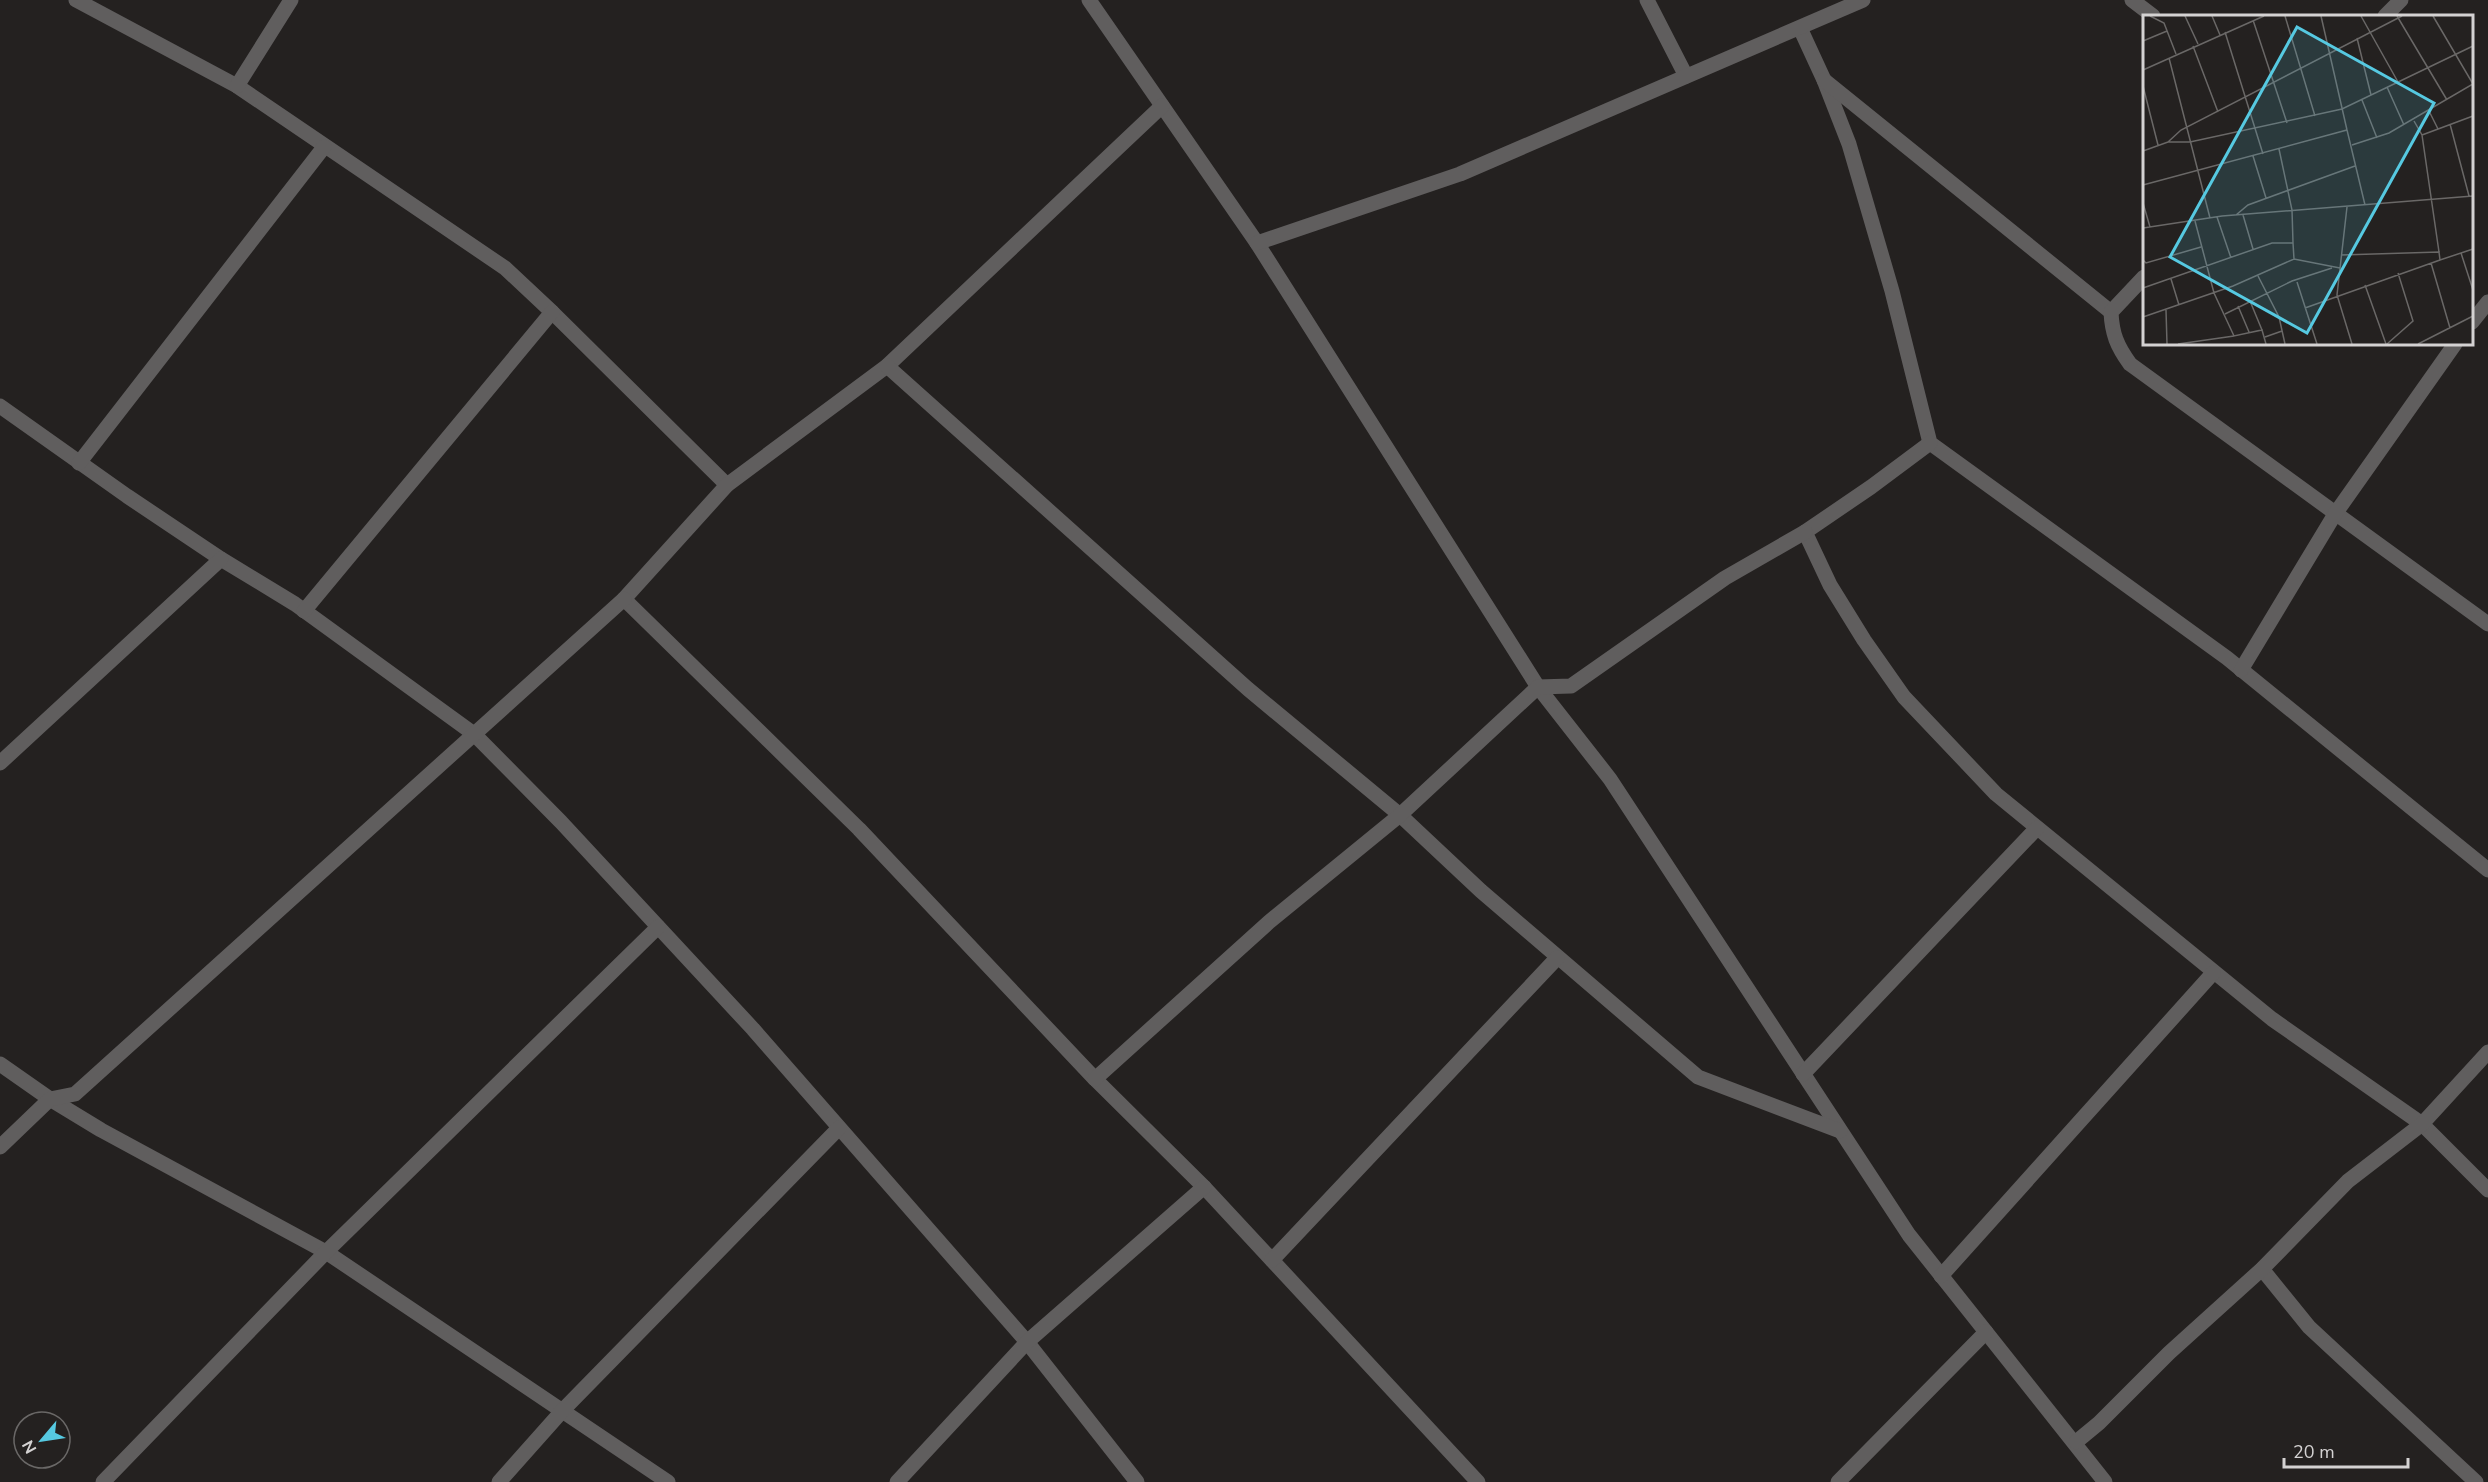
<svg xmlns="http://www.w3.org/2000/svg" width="2488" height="1482" font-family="'Nunito Sans',sans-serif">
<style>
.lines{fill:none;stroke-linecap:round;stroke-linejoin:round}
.minor{stroke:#605e5e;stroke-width:15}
.inset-road{fill:none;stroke:#6a6867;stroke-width:1.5}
.view{fill:#56c9e1;fill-opacity:0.15;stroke:#56c9e1;stroke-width:3}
.inset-edge{fill:none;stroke:#d4d2d2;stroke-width:3}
</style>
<rect width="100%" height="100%" fill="#242120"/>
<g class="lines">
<g class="minor">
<polyline points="76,0 237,86 505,268 552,312 727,485"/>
<polyline points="1089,0 1257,243 1538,687 1610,779 1909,1235 2105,1482"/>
<polyline points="1647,0 1686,76"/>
<polyline points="2132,0 2153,16"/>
<polyline points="2385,16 2401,0"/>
<polyline points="1800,28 1824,80 1849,144 1892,291 1930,443 2227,658 2488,870"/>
<polyline points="1824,80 2111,312"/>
<polyline points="237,86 291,0"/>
<polyline points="1162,106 887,366 727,485 624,599 859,829 1095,1079 1204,1187 1478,1482"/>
<polyline points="1257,243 1460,174 1863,0"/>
<path d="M2144 277 2111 312C2112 334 2117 346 2130 364L2488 624"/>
<polyline points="2472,322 2488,302"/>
<polyline points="887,366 1248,689 1400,815 1481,891 1698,1077 1840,1131"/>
<polyline points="0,406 127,496 221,559 295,604 474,734 561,822 753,1029 1027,1342 1137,1482"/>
<polyline points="1930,443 1871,487 1805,532 1830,585 1864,640 1904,697 1996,794 2272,1019 2422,1124 2488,1190"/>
<polyline points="79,463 324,147"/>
<polyline points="304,611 552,312"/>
<polyline points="2241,670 2335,514 2455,344"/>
<polyline points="0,763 221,559"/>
<polyline points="0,1064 50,1099 101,1130 326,1252 668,1482"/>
<polyline points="1803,1074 2037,828"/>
<polyline points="1095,1079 1269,922 1400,815 1538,687 1571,686 1725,578 1805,532"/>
<polyline points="0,1147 50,1099 75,1094 624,599"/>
<polyline points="1272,1260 1557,958"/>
<polyline points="2262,1269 2309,1327 2476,1482"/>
<polyline points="1941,1276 2213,973"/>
<polyline points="2076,1442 2099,1423 2169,1353 2262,1269 2348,1181 2422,1124 2488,1052"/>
<polyline points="103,1482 326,1252 658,927"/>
<polyline points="499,1482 563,1410 839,1128"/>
<polyline points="897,1482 1027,1342 1204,1187"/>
<polyline points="1838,1482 1986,1332"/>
</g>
</g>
<g transform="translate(2143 15)">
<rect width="330" height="330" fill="#242120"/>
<path class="inset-road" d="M7 1 21 8 33 39M42 1 55 29M69 1 77 20M142 1 172 101M178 1 204 115M218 1 255 67M254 1 304 85M110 5 144 108M82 17 120 139M214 23 228 80M0 26 24 16M50 31 75 97M26 43 67 203M0 55 121 1M0 71 15 130M244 72 261 110M219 85 234 123M286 96 295 114M271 106 279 120 296 237M307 109 326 181M279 120 330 101M25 127 38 115 259 1M209 130 246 118 330 69 290 1M136 134 149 195 150 228M0 136 25 127H47L199 94 330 31M110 141 123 183M0 170 204 115 222 190M0 188 7 212M204 192 194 280 209 329M93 200 105 190 212 151M100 200 110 234M74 202 88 243M52 206 71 278 91 321 119 315 123 329M0 213 79 201 330 181M318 238 330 275M198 240 296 237 297 245 330 234M0 245 3 248 58 232M288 248 307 313M115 261 136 302 142 329M28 264 36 290M154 267 174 329M222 270 243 329M0 273 129 228H150L151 244M107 286 119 315M95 291 106 317M162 293 297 245M23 295 24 329M82 299 149 266 189 253M0 302 90 271 151 244 197 253M122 322 139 316M35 329 91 321M244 329 270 306 255 258M275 329 330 301"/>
<path class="view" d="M154 12 291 88 164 318 27 242Z"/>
<rect width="330" height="330" class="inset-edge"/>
</g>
<g transform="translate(42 1440) rotate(241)"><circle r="28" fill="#242120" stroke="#6a6867" stroke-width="1.5"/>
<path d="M0-4.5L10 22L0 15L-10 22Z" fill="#56c9e1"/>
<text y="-9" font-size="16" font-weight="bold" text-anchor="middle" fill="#d4d2d2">N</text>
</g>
<path d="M2284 1458v9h124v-9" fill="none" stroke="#d4d2d2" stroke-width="3"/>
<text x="2293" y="1458" font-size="18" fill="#d4d2d2" stroke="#242120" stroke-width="4.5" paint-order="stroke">20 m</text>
</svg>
